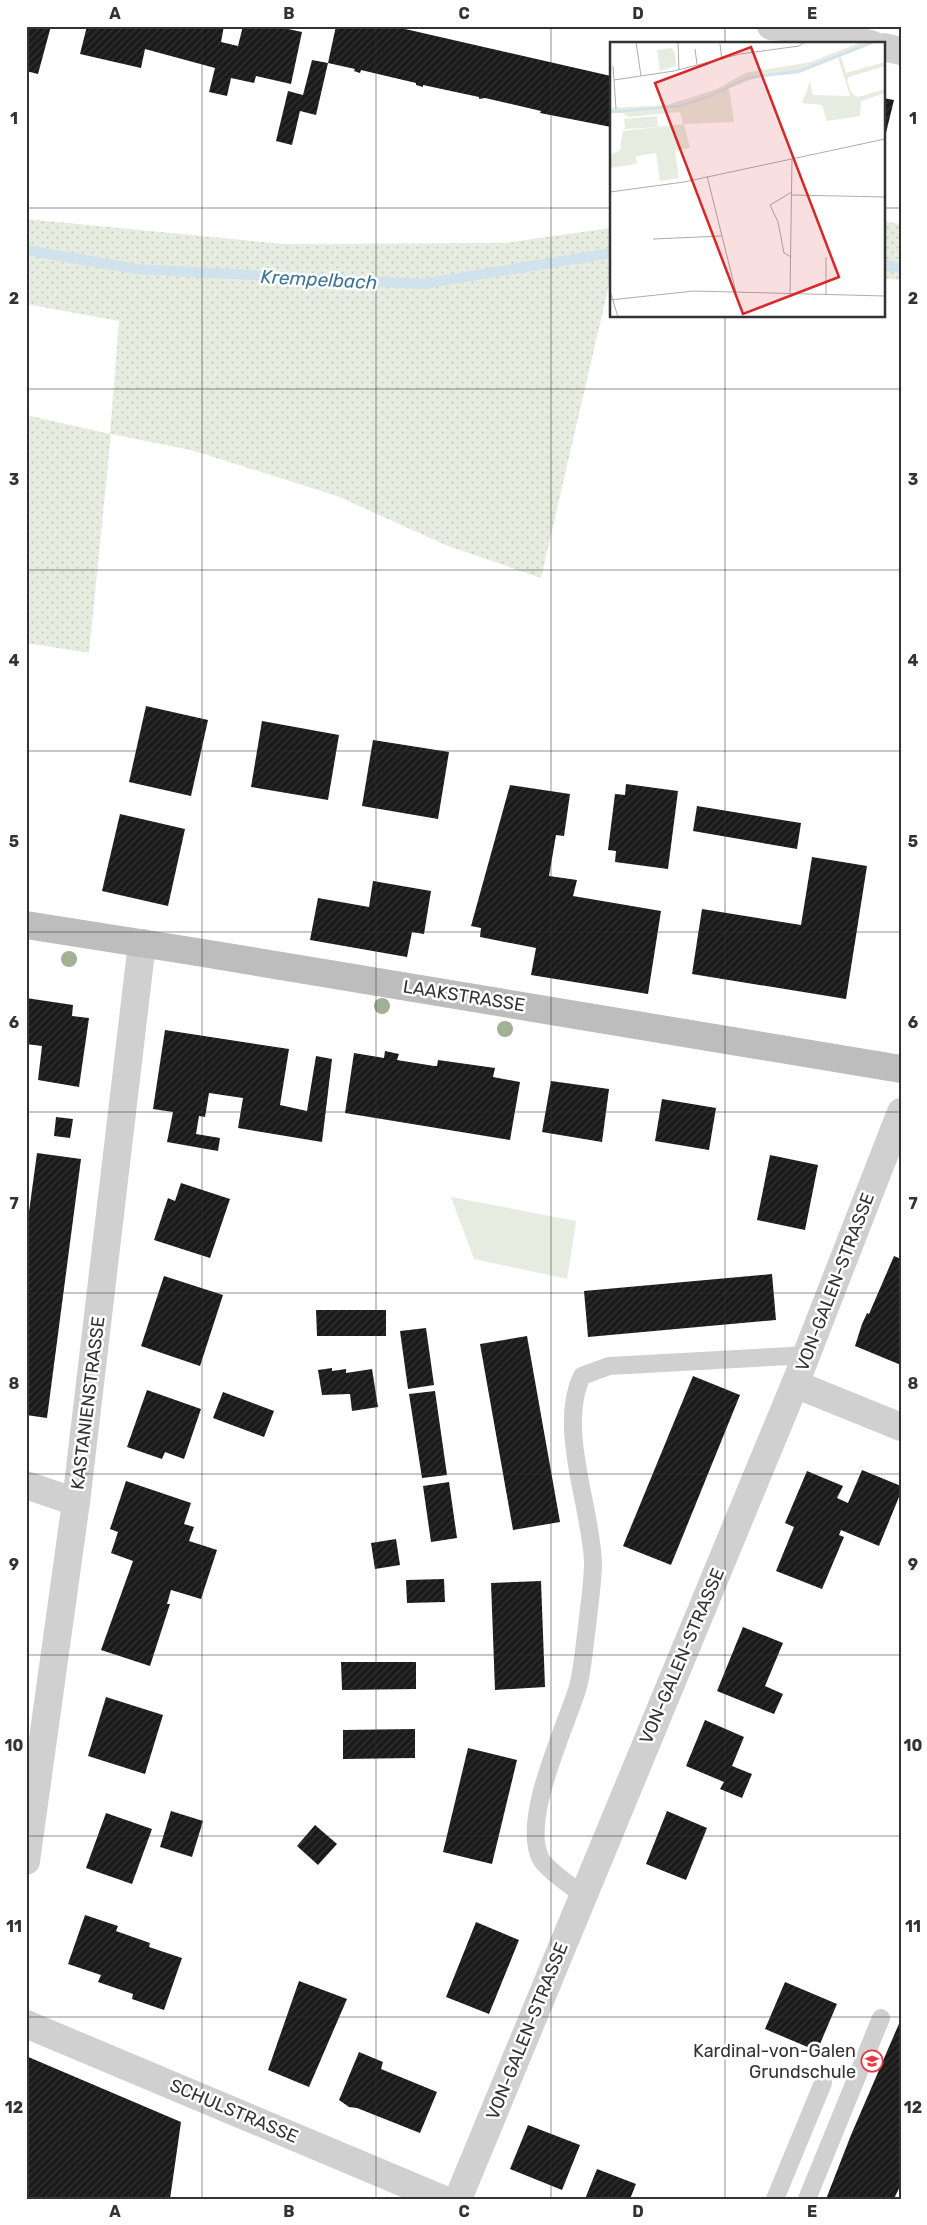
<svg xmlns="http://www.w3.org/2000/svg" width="927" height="2225" font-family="Rubik,sans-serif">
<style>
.grass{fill:url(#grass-dots)}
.park{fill:#e6ecdf}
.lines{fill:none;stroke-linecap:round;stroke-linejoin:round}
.stream{stroke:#cfe2ee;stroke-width:10}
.building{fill:url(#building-hatch)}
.lane{stroke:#d0d0d0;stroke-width:18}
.street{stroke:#d0d0d0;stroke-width:28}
.secondary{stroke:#bdbdbd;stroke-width:28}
.tree{fill:#a2b095}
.grid{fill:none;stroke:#333;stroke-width:1;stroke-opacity:0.55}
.labels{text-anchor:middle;stroke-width:5;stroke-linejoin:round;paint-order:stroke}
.street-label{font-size:18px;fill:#333;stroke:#fff}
.poi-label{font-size:18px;fill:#333;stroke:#fff;text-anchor:end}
.water-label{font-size:19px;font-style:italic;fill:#3f7597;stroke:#fff}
.inset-river{fill:none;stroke:#cfe2ee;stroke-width:2.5}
.inset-road{fill:none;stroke:#adadad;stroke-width:1}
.view{fill:#d62828;fill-opacity:0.15;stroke:#d62828;stroke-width:2.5}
.inset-edge{fill:none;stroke:#333;stroke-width:2.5}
.neatline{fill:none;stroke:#333;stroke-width:2}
.grid-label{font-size:16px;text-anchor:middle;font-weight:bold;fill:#333}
</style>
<defs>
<pattern id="grass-dots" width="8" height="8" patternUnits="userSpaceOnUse" patternTransform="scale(1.25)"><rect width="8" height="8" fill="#e6ecdf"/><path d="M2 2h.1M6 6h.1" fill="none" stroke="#c6cbc0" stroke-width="1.8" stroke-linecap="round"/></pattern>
<pattern id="building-hatch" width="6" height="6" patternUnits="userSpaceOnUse" patternTransform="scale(1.25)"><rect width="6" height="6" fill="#1a1a1a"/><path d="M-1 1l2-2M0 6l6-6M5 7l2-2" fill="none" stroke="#333"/></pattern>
</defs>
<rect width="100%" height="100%" fill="#fff"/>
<g class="grass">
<polygon points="26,219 283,244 504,243 611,228 611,276 541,578 448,546 337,496 191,450 111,434 89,653 26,643 26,415 110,434 119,321 26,304"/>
<polygon points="883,221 901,224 901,280 883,278"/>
</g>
<polygon class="park" points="451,1197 576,1221 567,1279 474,1259"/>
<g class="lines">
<g class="stream">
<polyline points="26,250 136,269 422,284 611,253"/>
<polyline points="883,265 901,268"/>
</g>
</g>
<g class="building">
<polygon points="26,26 51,26 38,74 26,71"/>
<polygon points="87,26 224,26 221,42 238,46 243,26 274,26 302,32 291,84 256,76 254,83 231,78 227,96 209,92 215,68 145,49 141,68 80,54"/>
<polygon points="336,26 392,26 611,76 611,127 540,113 541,111 485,98 479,99 479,97 423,85 423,87 416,85 416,83 361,70 360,73 354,71 355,69 328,63"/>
<polygon points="312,60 328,63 316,115 300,111 292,145 276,141 288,91 303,95"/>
<polygon points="883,98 894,100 884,141 883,141"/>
<polygon points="146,706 208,720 191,796 129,782"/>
<polygon points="262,721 339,735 328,800 251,787"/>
<polygon points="373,740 449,752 438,819 362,806"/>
<polygon points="626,784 678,791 668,869 615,862 616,851 608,850 615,794 625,795"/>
<polygon points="510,785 570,794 564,836 556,835 549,876 577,880 573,896 661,911 648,994 531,975 536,948 480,937 481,928 471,926"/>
<polygon points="697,806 801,823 797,849 693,831"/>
<polygon points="120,814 185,829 168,906 102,891"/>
<polygon points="812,857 867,866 846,999 692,974 702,909 801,925"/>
<polygon points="373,881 431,891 424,934 412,932 407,957 310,940 318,898 369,907"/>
<polygon points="26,998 73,1005 72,1016 89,1018 79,1087 38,1080 42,1046 26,1044"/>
<polygon points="165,1030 289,1049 280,1105 307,1111 316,1056 332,1059 322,1142 238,1128 243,1098 209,1093 205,1117 199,1116 196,1134 220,1138 218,1151 167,1142 173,1112 153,1109"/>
<polygon points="385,1051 399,1054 397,1060 434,1066 437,1066 438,1060 495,1068 493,1077 520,1082 510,1140 345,1113 354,1053 384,1058"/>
<polygon points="551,1081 609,1089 602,1142 542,1132"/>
<polygon points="662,1099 716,1108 709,1150 655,1141"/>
<polygon points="56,1117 73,1119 70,1138 54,1136"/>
<polygon points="37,1153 81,1159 47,1418 26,1415 26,1234"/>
<polygon points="770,1155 818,1165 805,1230 757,1220"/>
<polygon points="181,1183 230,1199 210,1258 154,1240 168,1198 175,1201"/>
<polygon points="894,1256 901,1259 901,1365 855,1346 862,1324 867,1313 869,1314"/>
<polygon points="772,1274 776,1320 588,1337 584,1291"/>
<polygon points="164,1276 223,1295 200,1366 141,1346"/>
<polygon points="316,1310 386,1310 386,1336 317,1336"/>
<polygon points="426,1328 434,1385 408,1389 400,1331"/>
<polygon points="527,1336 560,1522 513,1530 480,1344"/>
<polygon points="332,1368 332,1371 346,1369 346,1373 372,1369 378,1407 352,1411 350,1394 322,1395 318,1370"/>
<polygon points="693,1376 740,1395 671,1565 623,1546"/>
<polygon points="147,1390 201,1409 184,1459 165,1452 162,1459 127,1447"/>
<polygon points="435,1391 447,1475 422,1478 409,1394"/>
<polygon points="223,1392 274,1411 264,1437 213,1418"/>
<polygon points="862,1470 901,1486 901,1492 879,1546 841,1530 839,1535 844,1537 822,1589 776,1571 794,1527 785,1523 807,1471 843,1486 837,1498 848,1503"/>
<polygon points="126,1481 191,1503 184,1524 194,1527 189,1541 217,1550 201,1599 171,1590 167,1604 170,1604 150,1666 101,1650 133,1561 111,1553 118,1532 110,1529"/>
<polygon points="449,1482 457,1538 431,1542 423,1486"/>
<polygon points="396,1539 400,1565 375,1569 371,1543"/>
<polygon points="444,1579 445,1602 407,1603 406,1580"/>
<polygon points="541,1581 545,1687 495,1690 491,1583"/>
<polygon points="743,1627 783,1643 765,1686 783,1694 774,1714 717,1691"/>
<polygon points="341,1662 416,1662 416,1689 342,1690"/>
<polygon points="106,1697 163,1715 145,1774 88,1756"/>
<polygon points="705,1720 744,1737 732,1766 752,1774 742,1798 720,1789 724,1782 686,1766"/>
<polygon points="415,1729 415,1758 343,1759 343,1730"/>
<polygon points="468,1748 517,1760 492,1864 443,1852"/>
<polygon points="171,1811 203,1821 192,1857 160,1847"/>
<polygon points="667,1811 707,1828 686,1880 646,1864"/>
<polygon points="106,1813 152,1829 132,1884 86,1868"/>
<polygon points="315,1825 337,1844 318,1865 297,1846"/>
<polygon points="85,1915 118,1926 116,1931 150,1943 149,1947 182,1958 164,2010 132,1999 133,1994 98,1982 101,1975 68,1964"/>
<polygon points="476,1922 519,1940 489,2014 446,1997"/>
<polygon points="299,1981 347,1999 309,2087 268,2070"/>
<polygon points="785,1982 837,2004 817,2051 765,2029"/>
<polygon points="901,2019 901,2184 894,2199 826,2199 851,2135"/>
<polygon points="359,2052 383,2062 381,2069 437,2092 420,2133 357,2108 349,2107 339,2100"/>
<polygon points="26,2056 181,2122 170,2199 26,2199"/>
<polygon points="528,2125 580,2145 562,2190 510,2169"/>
<polygon points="597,2169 636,2184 630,2199 585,2199"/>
</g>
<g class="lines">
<g class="lane">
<path d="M582 1895C572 1886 544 1868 540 1857 522 1818 564 1731 577 1690 583 1670 584 1647 587 1627 589 1606 593 1583 593 1562 591 1507 557 1427 582 1376L609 1366 807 1355"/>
<polyline points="775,2199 823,2083"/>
<polyline points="807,2199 881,2018"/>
</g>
<g class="street">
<polyline points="771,26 808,29 871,44"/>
<polyline points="883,47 901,51"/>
<polyline points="795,1384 901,1427"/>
<polyline points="26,1485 76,1502"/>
<polyline points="26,1861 76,1502 142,943"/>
<polyline points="26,2024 442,2199"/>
<polyline points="458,2199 795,1384 901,1112"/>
</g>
<polyline class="secondary" points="26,925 197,952 901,1069"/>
</g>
<g class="tree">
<circle cx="69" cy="959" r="8"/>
<circle cx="382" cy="1006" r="8"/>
<circle cx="505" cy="1029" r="8"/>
</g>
<path class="grid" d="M202 26V2199M376 26V2199M551 26V2199M725 26V44M26 208H611M883 208H901M725 316V2199M26 389H901M26 570H901M26 751H901M26 932H901M26 1112H901M26 1293H901M26 1474H901M26 1655H901M26 1836H901M26 2017H901"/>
<defs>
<g id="school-ring" transform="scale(1.125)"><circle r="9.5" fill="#fff" stroke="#e63946" stroke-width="1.5"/><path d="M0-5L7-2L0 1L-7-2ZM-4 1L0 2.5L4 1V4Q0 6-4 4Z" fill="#e63946"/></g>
</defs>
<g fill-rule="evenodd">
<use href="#school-ring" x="872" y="2061"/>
</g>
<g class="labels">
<g class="street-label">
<text transform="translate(464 996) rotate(9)" y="6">LAAKSTRASSE</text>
<text transform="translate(835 1282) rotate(-69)" y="6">VON-GALEN-STRASSE</text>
<text transform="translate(88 1403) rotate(-83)" y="6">KASTANIENSTRASSE</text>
<text transform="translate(682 1656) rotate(-67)" y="6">VON-GALEN-STRASSE</text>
<text transform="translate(527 2031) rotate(-68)" y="6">VON-GALEN-STRASSE</text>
<text transform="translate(234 2111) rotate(23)" y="6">SCHULSTRASSE</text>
</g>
<g class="poi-label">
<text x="856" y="2057">Kardinal-von-Galen<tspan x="856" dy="21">Grundschule</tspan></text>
</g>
<g class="water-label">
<text transform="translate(319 279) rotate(3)" y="7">Krempelbach</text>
</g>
</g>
<g transform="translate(610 42)">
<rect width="275" height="275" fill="#fff"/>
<path d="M251 0H267L187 32 151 34 119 46 124 80 74 82 80 106 65 109 69 136 50 139 46 111 26 114 27 122 0 126V113L10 108 13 89 73 82 70 70 18 75 13 71H0V66L57 63 107 47 135 31 201 20Z" fill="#e6ecdf"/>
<path d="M231 15 236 31 275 20V24L239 35 237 39 242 52 248 55 275 47V51L251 59 250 74 217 79 212 63 192 61 200 40 203 53 240 54 228 16Z" fill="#e6ecdf"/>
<path d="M61 6 65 10 66 24 50 29 47 8ZM47 74 48 85 15 87 14 77Z" fill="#e6ecdf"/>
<path class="inset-river" d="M0 70 70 64 100 54 137 36 190 29 263 0"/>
<path class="inset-road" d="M26 0 31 34M68 0 69 28M110 2 112 18M85 7 87 22M3 24 4 38 64 29 130 12 189 4 195 0M4 38 6 67M97 134 126 250M0 150 74 140 275 97M182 153 275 155M43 197 112 194M181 215 174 211 168 180 160 163 182 150M0 249 8 275M180 252 182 116M216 253V215M0 258 84 249 275 254"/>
<path class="view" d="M141 5 229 235 133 272 45 41Z"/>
<rect width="275" height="275" class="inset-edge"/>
</g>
<rect width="927" height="2225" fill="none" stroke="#ffffff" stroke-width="55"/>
<rect x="28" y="28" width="872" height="2170" class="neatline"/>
<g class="grid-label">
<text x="115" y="19">A</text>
<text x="289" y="19">B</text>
<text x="464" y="19">C</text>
<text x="638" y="19">D</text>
<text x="812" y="19">E</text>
<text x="14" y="124">1</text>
<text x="913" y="124">1</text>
<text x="14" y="304">2</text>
<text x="913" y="304">2</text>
<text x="14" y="485">3</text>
<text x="913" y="485">3</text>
<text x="14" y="666">4</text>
<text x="913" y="666">4</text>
<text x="14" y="847">5</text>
<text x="913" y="847">5</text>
<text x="14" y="1028">6</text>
<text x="913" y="1028">6</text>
<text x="14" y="1209">7</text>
<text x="913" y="1209">7</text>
<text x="14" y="1389">8</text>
<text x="913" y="1389">8</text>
<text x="14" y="1570">9</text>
<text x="913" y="1570">9</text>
<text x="14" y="1751">10</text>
<text x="913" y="1751">10</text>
<text x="14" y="1932">11</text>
<text x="913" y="1932">11</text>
<text x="14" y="2113">12</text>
<text x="913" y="2113">12</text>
<text x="115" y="2217">A</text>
<text x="289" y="2217">B</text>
<text x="464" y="2217">C</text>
<text x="638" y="2217">D</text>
<text x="812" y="2217">E</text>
</g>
</svg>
